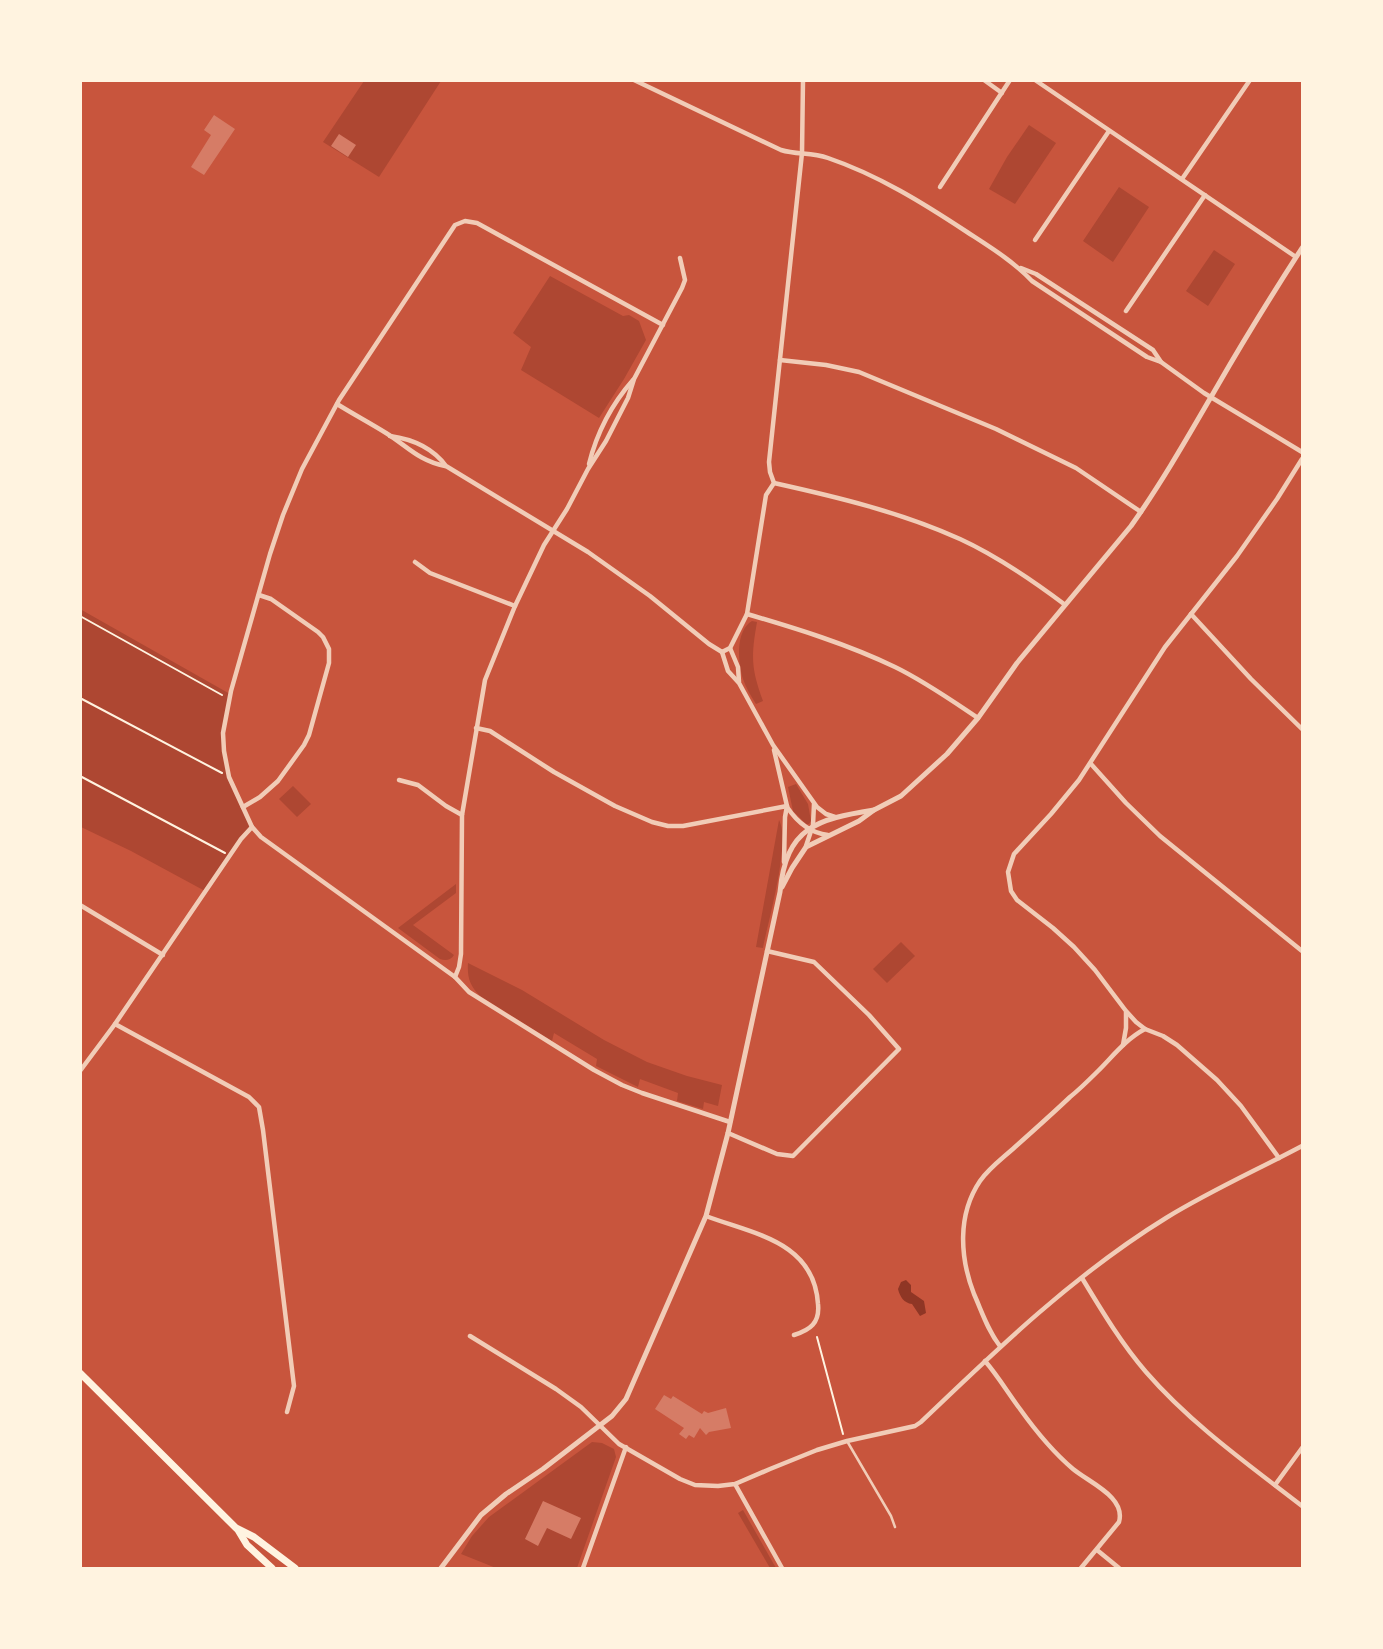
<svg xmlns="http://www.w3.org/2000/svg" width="1383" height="1649" font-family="'Asap Condensed',sans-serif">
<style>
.green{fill:#ae4732}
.water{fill:#8f3625}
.building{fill:#d67c66}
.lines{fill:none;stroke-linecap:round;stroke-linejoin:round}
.path{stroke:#fff3e0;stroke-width:2}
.service{stroke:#f1ccb7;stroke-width:2.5}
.minor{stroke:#f1ccb7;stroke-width:4.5}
.tertiary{stroke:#f1ccb7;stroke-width:5}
.primary{stroke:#fff3e0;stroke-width:7}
</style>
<rect width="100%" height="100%" fill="#c8553d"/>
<g class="green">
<polygon points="364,81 441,81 379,177 323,142"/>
<polygon points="1029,125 1056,143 1015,204 989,189 1007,157"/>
<polygon points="1119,187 1149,207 1113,262 1083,241"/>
<polygon points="1214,250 1235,264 1208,306 1186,291"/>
<polygon points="550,276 623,316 629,315 639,321 646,340 624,379 599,418 521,370 531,347 513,333"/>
<polygon points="80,609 230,694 223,734 226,767 252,827 205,891 131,851 81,827"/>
<path d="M752 621 757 622C751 656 751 668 763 701L756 704C751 696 746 688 743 679 738 662 735 631 752 621Z"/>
<polygon points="796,784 808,804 811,821 809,824 806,824 793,811 788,787"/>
<polygon points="293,786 311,804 297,817 279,799"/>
<path d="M779 820C791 841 768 922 763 948L756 947Z"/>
<path d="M456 884V893L413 925 454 955C451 960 446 961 440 959L398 928Z"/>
<polygon points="901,942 915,956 887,983 873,969"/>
<path d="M468 963 522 990 604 1040 647 1062 687 1076 722 1085 718 1106 704 1102 703 1109 677 1101 678 1093 640 1079 638 1087 596 1066 597 1059 554 1033 552 1041 480 996C470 986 467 978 468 963Z"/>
<polygon points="592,1442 602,1443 614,1449 616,1457 577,1568 496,1568 461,1554 472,1536 489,1517"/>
<polygon points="743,1510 776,1568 770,1568 738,1513"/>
</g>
<path class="water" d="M906 1280 911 1285V1292L924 1301 926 1313 920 1316 912 1304C904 1303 900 1297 898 1289L901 1282Z"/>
<g class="building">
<polygon points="214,115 235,129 204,175 191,167 211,135 204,130"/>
<polygon points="339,134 356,145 348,157 331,146"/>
<polygon points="664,1395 671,1399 673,1396 702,1414 704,1411 708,1413 726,1408 731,1428 709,1432 706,1435 700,1428 694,1438 689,1435 686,1439 679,1434 684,1428 655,1409"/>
<polygon points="543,1501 581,1518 571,1539 547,1528 538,1546 525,1539"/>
</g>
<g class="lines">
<g class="path">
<polyline points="80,616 222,695"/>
<polyline points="80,698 222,773"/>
<polyline points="80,776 225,853"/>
<polyline points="817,1337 843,1434"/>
</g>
<polyline class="service" points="847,1441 891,1516 895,1527"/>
<g class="minor">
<path d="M634 80 781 150C797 155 811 152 828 158 878 175 923 203 967 232 990 247 1013 261 1032 281L1147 357 1161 362"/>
<polyline points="984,80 1002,93"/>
<polyline points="1035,80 1296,257"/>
<polyline points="1182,179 1250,80"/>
<polyline points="940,187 1010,80"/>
<polyline points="1035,240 1109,131"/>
<polyline points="1021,268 1036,274 1153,350 1161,362 1204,393 1302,452"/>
<polyline points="1126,311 1205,195"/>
<polyline points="663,325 477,223 465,221 455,225 339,400 302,469 283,515 270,554 231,691 223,733 224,751 229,777 252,827 261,837 455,977 469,992 594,1070 622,1085 642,1093 730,1122"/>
<polyline points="780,360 826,365 859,372 996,429 1076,468 1141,512"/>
<path d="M337 404C353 414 370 423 386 433 407 446 419 461 445 466"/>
<path d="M390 436C412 439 432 447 446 466L588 552 650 596 709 644 722 652"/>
<path d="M589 464C597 432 611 405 633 380"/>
<path d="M774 483C837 497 900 512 960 539 997 556 1032 580 1064 604"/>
<polyline points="415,562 430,573 515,606"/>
<path d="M747 614C798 629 847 644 895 667 924 681 951 700 978 718"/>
<polyline points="1191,614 1251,679 1302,729"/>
<polyline points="730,648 738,667 739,682"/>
<polyline points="722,652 730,648 747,614 766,495 774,483 770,472 769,462 802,153 803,80"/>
<polyline points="722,652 728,671 739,683 773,745 817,807 826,814 835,817"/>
<polyline points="476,728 490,731 554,772 615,806 652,822 668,826 683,826 787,806"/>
<polyline points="774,750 787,806 785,817 784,862"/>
<polyline points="1091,764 1126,803 1160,836 1302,951"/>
<polyline points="399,780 418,785 446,806 462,815"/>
<polyline points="243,807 260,797 278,781 304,745 309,735 329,663 329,649 323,637 318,632 271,599 259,595"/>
<path d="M787 807C797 822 810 833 828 835"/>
<polyline points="806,846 813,825 814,804"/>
<polyline points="80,905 163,955"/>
<polyline points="455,977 459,967 461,954 462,815 485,680 515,606 544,545 567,509 588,469 606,441 628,398 634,379 682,288 685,280 680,258"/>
<polyline points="115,1024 249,1097 259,1107 263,1130 294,1386 287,1412"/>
<polyline points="1123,1045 1126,1028 1126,1012"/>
<polyline points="80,1071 115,1024 241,839 252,827"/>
<polyline points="728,1133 777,1154 793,1156 899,1049 869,1015 814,962 767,951"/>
<polyline points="1279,1158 1241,1106 1217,1080 1177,1045 1163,1036 1145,1029 1136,1022 1126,1011 1095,970 1074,947 1053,928 1017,900 1011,891 1008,872 1014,854 1051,814 1079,780 1165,647 1237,556 1277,499 1302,459"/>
<path d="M706 1216C753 1234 814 1241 818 1304 820 1323 810 1330 794 1335"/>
<path d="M1082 1278C1102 1311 1121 1343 1146 1372 1191 1424 1249 1465 1302 1506"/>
<path d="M470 1336 556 1389 581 1407 619 1444 680 1479 695 1485 718 1486 735 1484 770 1469 817 1450 847 1441 915 1426 921 1422C997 1349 1075 1274 1166 1218 1210 1191 1257 1170 1302 1146"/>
<path d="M1000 1346C988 1331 982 1312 974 1294 960 1258 957 1215 980 1181 989 1168 1003 1158 1015 1147 1033 1131 1052 1114 1070 1097 1080 1089 1089 1080 1098 1071 1113 1056 1126 1039 1145 1029"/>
<path d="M985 1361C998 1376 1008 1393 1020 1409 1035 1430 1053 1452 1073 1469 1090 1483 1126 1497 1119 1522L1081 1568"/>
<polyline points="735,1484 782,1568"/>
<polyline points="1275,1485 1302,1448"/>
<polyline points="1097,1550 1119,1568"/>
<polyline points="583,1568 626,1447"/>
</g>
<g class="tertiary">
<path d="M782 887 792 868 806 847 859 821 874 810 901 796 947 754 978 718 1017 663 1131 526C1163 481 1190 433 1218 385 1245 338 1273 293 1302 248"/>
<path d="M441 1568 481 1515 506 1494 543 1469 612 1416 626 1399 706 1216 728 1133 780 892C786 827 817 819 874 810"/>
</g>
<g class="primary">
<polyline points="80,1373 236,1528 254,1537 295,1568"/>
<polyline points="238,1530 247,1545 272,1568"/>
</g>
</g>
<rect width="1383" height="1649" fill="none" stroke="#fff3e0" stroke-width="164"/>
</svg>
